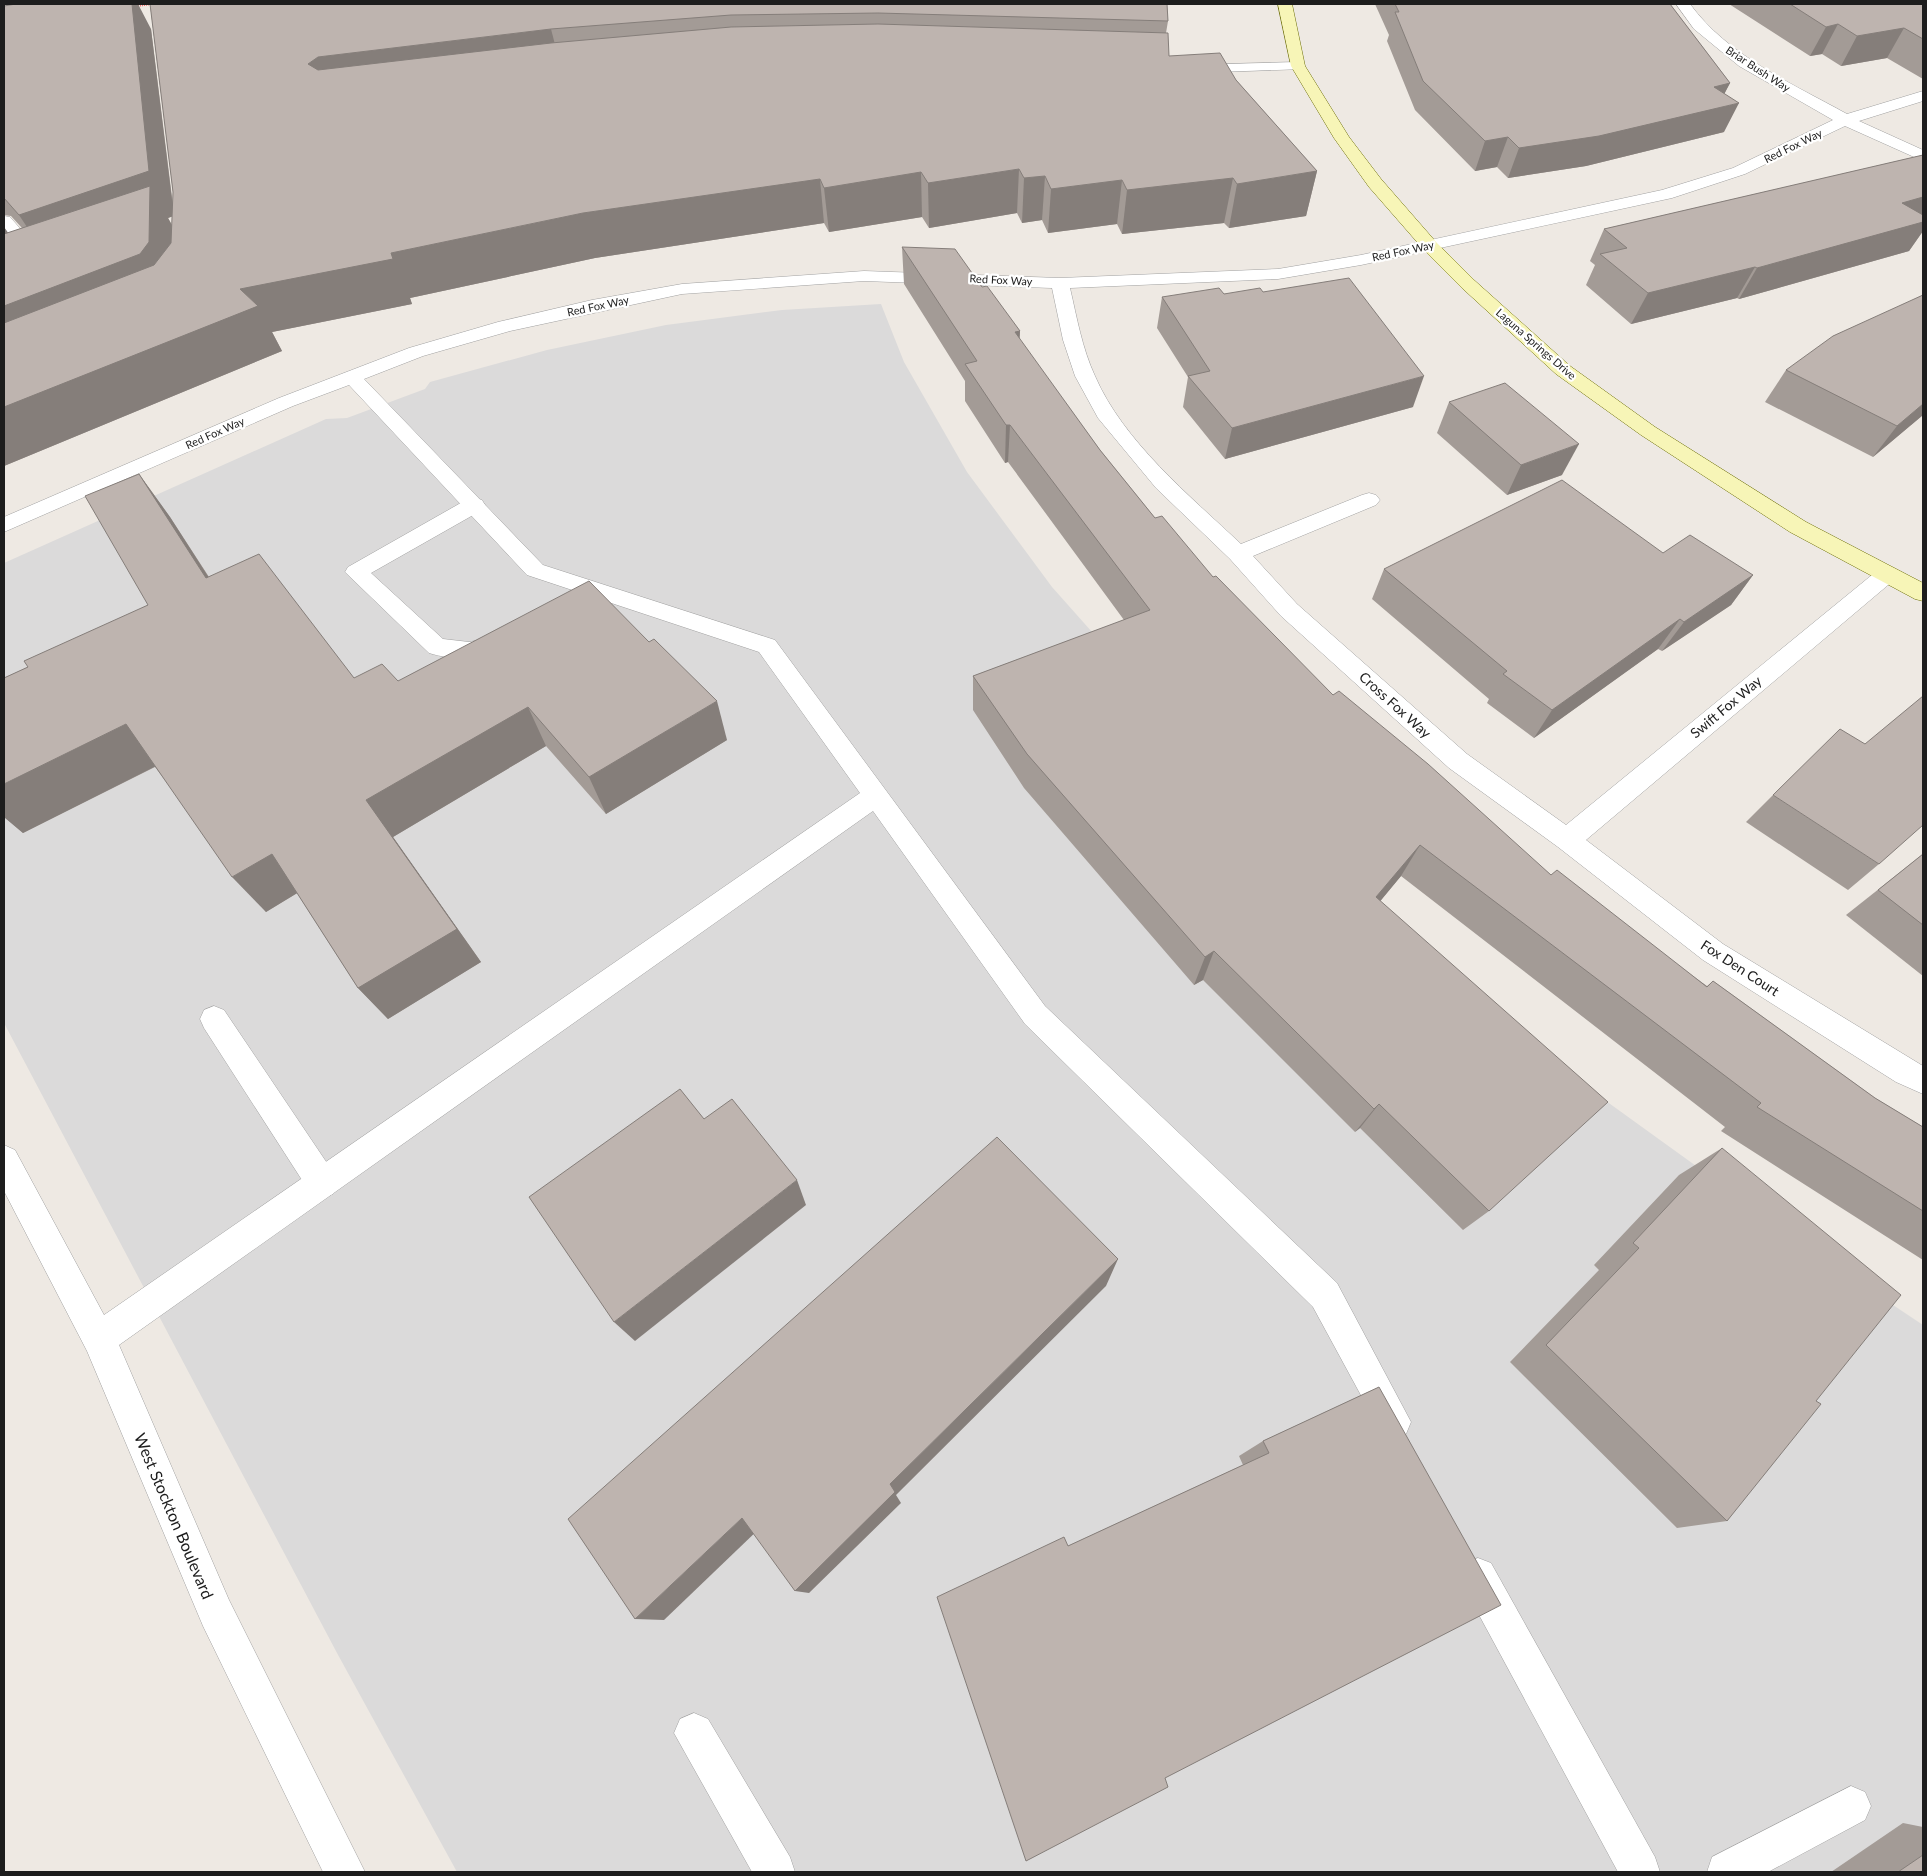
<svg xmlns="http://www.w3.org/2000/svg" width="1927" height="1876" font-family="Lato,sans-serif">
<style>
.residential{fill:#dbdada}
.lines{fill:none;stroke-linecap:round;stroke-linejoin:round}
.lane-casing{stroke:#a1a1a1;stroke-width:1}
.street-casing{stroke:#a1a1a1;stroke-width:1}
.secondary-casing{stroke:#6d6f08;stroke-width:1}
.path{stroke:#f56f6c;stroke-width:2;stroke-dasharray:1 1;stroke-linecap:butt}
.lane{fill:#fff;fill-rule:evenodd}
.street{fill:#fff;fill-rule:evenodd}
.secondary{fill:#f7f5b7;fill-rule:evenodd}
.wall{fill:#a39b96;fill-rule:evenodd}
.shaded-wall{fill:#857e7a}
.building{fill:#beb4af;stroke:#857e7a}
.labels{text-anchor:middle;stroke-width:4.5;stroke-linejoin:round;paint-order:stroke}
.far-street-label{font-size:11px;fill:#1d1d1d;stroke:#fff}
.street-label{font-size:14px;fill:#1d1d1d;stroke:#fff}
.near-street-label{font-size:16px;fill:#1d1d1d;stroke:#fff}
</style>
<rect width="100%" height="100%" fill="#eee9e3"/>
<polygon class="residential" points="881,304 904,362 967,472 1052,587 1156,704 1545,1057 1836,1267 1923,1325 1923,1872 457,1872 337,1653 4,1023 4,563 326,419 347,418 425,389 430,382 547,350 666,325 782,310"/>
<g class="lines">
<g class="lane-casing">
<g id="lane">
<polygon points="4,216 10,217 44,256 47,260 44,264 32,264 4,231"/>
<path d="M474 498 482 500 485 505 482 510 371 573 443 639 469 642 497 637 505 639 509 645 505 651C480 658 454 661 429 653L345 572 348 567 466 500Z"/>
<polygon points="214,1006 224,1010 333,1172 338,1183 333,1194 322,1198 311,1194 204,1028 200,1019 204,1010"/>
<polygon points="694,1713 708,1719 790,1857 795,1872 752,1872 674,1733 680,1719"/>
</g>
</g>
<g class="street-casing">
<g id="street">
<path d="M1676 4H1690C1728 56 1791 83 1847 114L1923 91V101L1859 121 1923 150V161L1845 126 1745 174 1672 198 1361 265 1278 279 1070 288C1077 318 1082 348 1095 376 1123 441 1190 496 1241 544L1362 495 1369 493 1376 495 1380 500 1376 505 1253 556 1297 604 1467 754 1566 825 1878 570 1886 567 1894 570 1897 575 1894 580 1586 840 1723 944 1923 1066V1094L1896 1082 1703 960 1558 847 1449 768 1281 616 1230 559 1156 488 1098 418 1075 376 1063 340 1052 288 864 281 682 294 510 331 423 356 364 379 543 565 775 640 1045 1006 1337 1283 1411 1422 1406 1434 1394 1439 1382 1434 1313 1307 1025 1024 873 811 119 1345 229 1600 365 1872H323L203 1626 87 1351 4 1191V1145L15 1150 104 1315 860 793 759 652 527 575 349 385 293 406 4 532V517L279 398 409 348 498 322 592 300 682 284 864 271 1060 278 1278 269 1361 255 1662 190 1733 168 1833 120 1739 66 1694 29Z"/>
<polygon points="1298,62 1303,63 1305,66 1303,69 1192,73 1185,69 1192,65"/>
<polygon points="1478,1558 1491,1563 1655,1857 1660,1872 1618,1872 1465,1589 1460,1576 1465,1563"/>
<polygon points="1851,1786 1865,1792 1871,1806 1865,1820 1768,1872 1707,1872 1712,1857"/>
</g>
</g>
<g class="secondary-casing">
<polygon id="secondary" points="1278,4 1292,4 1305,66 1349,137 1381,179 1436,242 1474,280 1570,366 1655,427 1806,522 1923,583 1923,601 1915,599 1790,532 1641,435 1556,374 1462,288 1424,250 1369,187 1334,138 1291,66"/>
</g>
<polyline class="path" points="136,6 153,4"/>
<use href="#lane" class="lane"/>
<use href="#street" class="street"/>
<use href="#secondary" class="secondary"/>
</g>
<g class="wall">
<path d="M150 4H1167L1168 21 1166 33 1169 56 1236 80 1317 171 1306 216 1229 228 1224 223 1122 234 1117 224 1048 233 1042 220 1022 223 1017 213 929 228 922 217 829 232 824 223 595 258 410 298 412 304 272 332 282 351 4 466V227L8 233 22 228 11 216 4 215V6L151 29 173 205V192ZM172 216V225L168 218Z"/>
<polygon points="1375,4 1670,4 1730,83 1724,94 1724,132 1586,166 1508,178 1497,167 1475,171 1415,110 1387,41 1389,35"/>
<polygon points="1729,4 1923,4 1923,79 1887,58 1841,66 1822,54 1810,56"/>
<polygon points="1923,155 1923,231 1909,251 1739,299 1737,298 1631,324 1586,285 1595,265 1590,261 1604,229"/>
<polygon points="902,247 982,287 1020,331 1019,339 1100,450 1155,518 1213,577 1333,695 1551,875 1707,986 1713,981 1875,1098 1923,1127 1923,1260 1721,1131 1725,1127 1401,876 1380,901 1489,1211 1463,1230 1360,1128 1355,1132 1203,980 1194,985 1024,788 973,710 973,676 1124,620 1008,462 1005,463 965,401 965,381 904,284"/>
<polygon points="1263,292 1413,407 1225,459 1183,407 1188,377 1157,328 1162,297"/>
<polygon points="1923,295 1923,415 1873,457 1765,402 1786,370"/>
<polygon points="1449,402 1562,475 1507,495 1437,433"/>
<polygon points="139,474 170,517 209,577 354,678 398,681 727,740 606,814 546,746 393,837 481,962 388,1019 358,988 297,893 266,912 155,767 23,833 4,817 4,678 28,667 148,605"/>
<polygon points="1663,553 1753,575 1731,605 1662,651 1658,649 1534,738 1487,703 1489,699 1372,599 1384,569"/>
<polygon points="1773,795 1879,864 1848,890 1746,822"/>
<polygon points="1923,854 1923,976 1846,915"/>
<polygon points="1722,1148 1816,1401 1727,1521 1677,1528 1510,1362 1599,1270 1594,1265 1679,1175"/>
<polygon points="1379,1387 1165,1778 1068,1546 1243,1465 1239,1456 1263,1441"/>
<polygon points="1903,1823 1923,1827 1923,1872 1831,1872"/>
</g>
<g class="shaded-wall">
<polygon points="132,4 138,4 151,29 174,216 168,218 175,231 175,286 4,364 4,306 49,260 19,215"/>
<polygon points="1838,24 1822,54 1810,56 1826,27"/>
<polygon points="1904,28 1887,58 1841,66 1857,36"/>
<polygon points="551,29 562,72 326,108 308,64 318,57"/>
<polygon points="1730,83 1717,108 1739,103 1724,132 1586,166 1508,178 1519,148 1714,87"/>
<polygon points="1508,137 1497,167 1475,171 1485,141"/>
<polygon points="1019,169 1017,213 929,228 928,183"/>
<polygon points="1317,171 1306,216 1229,228 1237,184"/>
<polygon points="921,172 922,217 829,232 824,188"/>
<polygon points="1045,176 1042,220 1022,223 1024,178"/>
<polygon points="1233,178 1224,223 1122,234 1127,190"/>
<polygon points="820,179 824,223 595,258 410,298 412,304 272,332 282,351 4,466 4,407 240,289 391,253 583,213"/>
<polygon points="1122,180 1117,224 1048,233 1051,189"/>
<polygon points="1923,197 1923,231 1909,251 1739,299 1757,268 1902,203"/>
<polygon points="4,227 31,266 4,275"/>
<polygon points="1755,267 1737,298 1631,324 1648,293"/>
<polygon points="1020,331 1018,369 1015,332"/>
<polygon points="1424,376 1413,407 1225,459 1232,428"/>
<polygon points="1923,404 1923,415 1873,457 1897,426"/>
<polygon points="1006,425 1010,425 1008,462 1005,463"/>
<polygon points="1579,444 1562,475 1507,495 1521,465"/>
<polygon points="139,474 170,517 236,620 206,578"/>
<polygon points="1753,575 1731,605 1662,651 1684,622"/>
<polygon points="1680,619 1658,649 1534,738 1552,710"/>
<polygon points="717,701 727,740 606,814 589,777"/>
<polygon points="528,707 546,746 393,837 481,962 388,1019 358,988 366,800"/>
<polygon points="126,724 162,763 23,833 4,817 4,784"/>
<polygon points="1420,845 1401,876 1359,927 1376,897"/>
<polygon points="272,854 304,889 266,912 232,877"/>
<polygon points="1214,951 1203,980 1194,985 1205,957"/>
<polygon points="1379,1104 1360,1128 1355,1132 1374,1109"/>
<polygon points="797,1180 806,1205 635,1341 614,1322"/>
<polygon points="1118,1259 1106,1286 896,1495 901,1503 809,1593 795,1591 890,1484"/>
<polygon points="742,1518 761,1527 664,1620 635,1619"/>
</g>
<g class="building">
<polygon points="16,4 132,4 149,171 19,215 4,198 4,6"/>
<polygon points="150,4 1167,4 1168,21 878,13 731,15 551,29 318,57 308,64 318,70 551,43 731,27 878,24 1168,33 1169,56 1220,53 1236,80 1317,171 1237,184 1233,178 1127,190 1122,180 1051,189 1045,176 1024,178 1019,169 928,183 921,172 824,188 820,179 583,213 391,253 393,259 240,289 258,306 4,407 4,323 154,265 171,243 173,192"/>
<polygon points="1395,4 1670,4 1730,83 1714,87 1739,103 1599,136 1519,148 1508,137 1485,141 1423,81 1395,12 1399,12"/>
<polygon points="1790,4 1923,4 1923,39 1904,28 1857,36 1838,24 1826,27"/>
<polygon points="1923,155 1923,197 1902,203 1923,215 1923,222 1757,268 1755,267 1648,293 1600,254 1627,248 1604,229"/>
<polygon points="150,186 149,242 140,254 4,306 4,234"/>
<polygon points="902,247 955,249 982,287 987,286 1020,331 1015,332 1100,450 1155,518 1162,516 1213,577 1216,576 1333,695 1339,691 1428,764 1551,875 1557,870 1707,987 1713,981 1875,1098 1923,1127 1923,1211 1757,1107 1761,1103 1420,845 1376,897 1608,1102 1489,1211 1379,1104 1374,1109 1214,951 1205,957 1027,754 973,676 1150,610 1010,425 1006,425 965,364 977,361"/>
<polygon points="1349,278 1424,376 1232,428 1188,376 1210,371 1162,297 1219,288 1224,294 1260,288 1263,292"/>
<polygon points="1923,295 1923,404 1897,426 1786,370 1833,336"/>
<polygon points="1505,383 1579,444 1521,465 1449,402"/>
<polygon points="139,474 206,578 259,554 354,678 382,664 398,681 589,581 649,642 654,639 717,701 589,777 528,707 366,800 457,929 358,988 272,854 232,877 126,724 4,784 4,678 28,667 24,661 148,605 85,496"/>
<polygon points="1562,480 1663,553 1690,535 1753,575 1684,622 1680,619 1552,710 1503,674 1507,671 1384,569"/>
<polygon points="1923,696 1923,825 1879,864 1773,795 1840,729 1865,744"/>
<polygon points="1923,854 1923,925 1878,890"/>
<polygon points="680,1089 704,1119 732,1099 797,1180 614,1322 529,1197"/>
<polygon points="997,1137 1118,1259 890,1484 895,1492 795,1591 742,1518 635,1619 568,1519"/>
<polygon points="1722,1148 1901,1295 1816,1401 1821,1404 1727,1521 1546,1345 1639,1248 1633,1243"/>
<polygon points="1379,1387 1501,1605 1165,1778 1168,1787 1026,1861 937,1597 1064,1537 1068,1546 1269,1453 1263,1441"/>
<polygon points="1923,1855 1923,1872 1898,1872"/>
</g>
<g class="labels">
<g class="far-street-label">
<text transform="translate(1758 69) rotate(33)" y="4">Briar Bush Way</text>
<text transform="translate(1793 146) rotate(-26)" y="4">Red Fox Way</text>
<text transform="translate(1403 251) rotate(-12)" y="4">Red Fox Way</text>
<text transform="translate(1001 280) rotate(3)" y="4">Red Fox Way</text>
<text transform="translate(598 306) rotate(-12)" y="4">Red Fox Way</text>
<text transform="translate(1536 344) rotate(41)" y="4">Laguna Springs Drive</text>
<text transform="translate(215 433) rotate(-24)" y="4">Red Fox Way</text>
</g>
<g class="street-label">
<text transform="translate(1395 705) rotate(42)" y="5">Cross Fox Way</text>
<text transform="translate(1726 707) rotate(-40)" y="5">Swift Fox Way</text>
<text transform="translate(1740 968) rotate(33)" y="5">Fox Den Court</text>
</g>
<g class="near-street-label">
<text transform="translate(174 1516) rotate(67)" y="6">West Stockton Boulevard</text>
</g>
</g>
<rect width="1927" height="1876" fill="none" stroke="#1d1d1d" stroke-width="10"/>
</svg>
